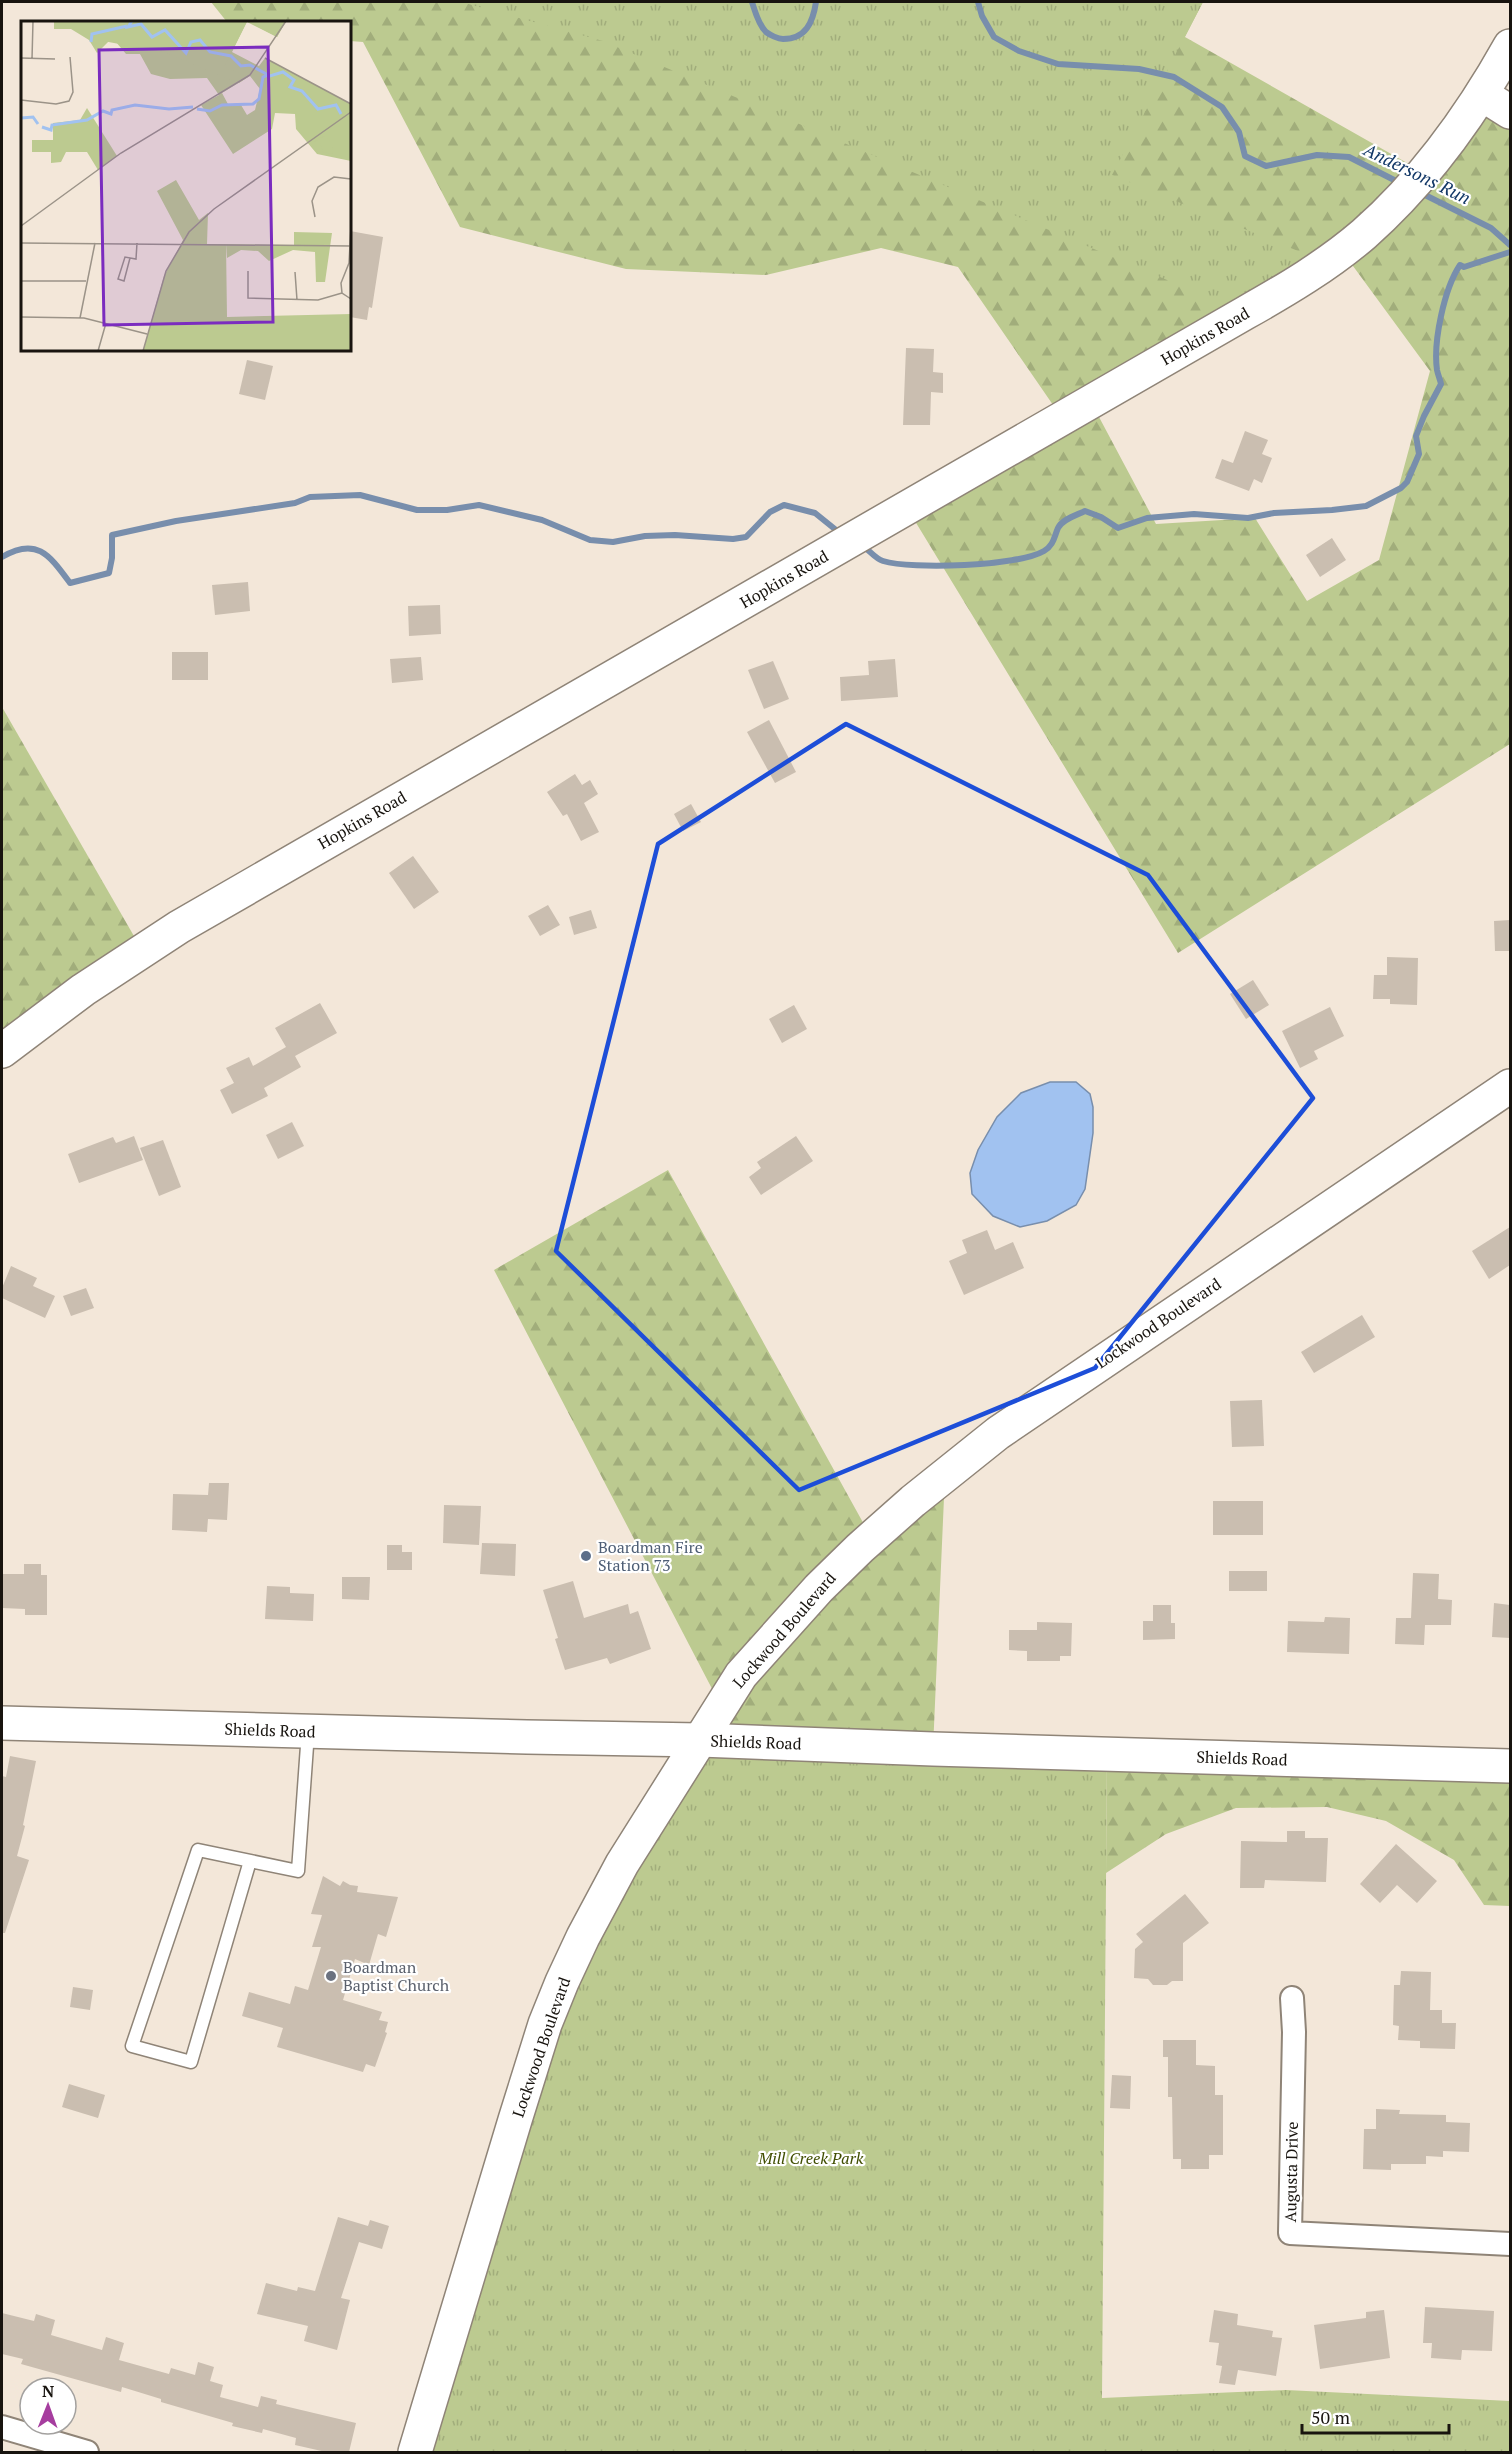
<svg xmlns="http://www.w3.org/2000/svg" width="1512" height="2454" font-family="'PT Serif',serif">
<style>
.forest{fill:url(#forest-firs);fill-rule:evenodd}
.park{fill:url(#park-tufts)}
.water{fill:#a1c2f0;stroke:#788eac;stroke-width:1.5}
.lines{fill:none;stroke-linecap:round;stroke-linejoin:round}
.stream{stroke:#788eac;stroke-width:6}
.building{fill:#cabeb0}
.lane-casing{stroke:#8f8477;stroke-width:15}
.street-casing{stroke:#8f8477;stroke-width:26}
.secondary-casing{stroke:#8f8477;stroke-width:36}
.lane{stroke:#fff;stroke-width:12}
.street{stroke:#fff;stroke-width:22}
.secondary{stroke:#fff;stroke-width:33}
.marked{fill:none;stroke:#1d4ed8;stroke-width:4.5;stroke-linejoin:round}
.service-dot{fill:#5c6f8a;stroke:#fff;stroke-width:2}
.worship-dot{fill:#6b7280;stroke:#fff;stroke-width:2}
.labels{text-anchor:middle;stroke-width:4.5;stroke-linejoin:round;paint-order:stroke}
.street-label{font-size:16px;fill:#18140f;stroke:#fff}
.service-label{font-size:16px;fill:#4e5e75;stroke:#fff;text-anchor:start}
.worship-label{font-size:16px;fill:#5b616d;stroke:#fff;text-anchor:start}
.park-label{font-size:16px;font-style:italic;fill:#414e02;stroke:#fff}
.water-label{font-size:18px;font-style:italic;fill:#133867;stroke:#fff}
.inset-river{fill:none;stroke:#a1c2f0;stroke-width:3}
.inset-road{fill:none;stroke:#9b9388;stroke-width:1.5}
.view{fill:#7b2cbf;fill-opacity:0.15;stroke:#7b2cbf;stroke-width:3}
.inset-edge{fill:none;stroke:#18140f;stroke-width:3}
</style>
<defs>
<pattern id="forest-firs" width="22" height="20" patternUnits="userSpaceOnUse" patternTransform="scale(1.5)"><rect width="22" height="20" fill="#bcca90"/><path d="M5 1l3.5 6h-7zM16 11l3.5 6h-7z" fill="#a1ad7b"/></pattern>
<pattern id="park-tufts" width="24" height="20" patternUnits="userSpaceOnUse" patternTransform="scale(1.5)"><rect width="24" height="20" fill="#bcca90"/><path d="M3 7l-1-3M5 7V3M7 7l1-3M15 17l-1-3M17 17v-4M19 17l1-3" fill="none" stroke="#a1ad7b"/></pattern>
</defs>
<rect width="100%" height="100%" fill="#f3e7d9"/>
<g class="forest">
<path d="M211 2H1203L1185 37 1423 172 1483 95 1510 112V744L1178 953 907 508 1062 418 958 267 881 248 766 275 626 269 460 227 363 42 350 41V22H227ZM1342 251 1430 371 1379 560 1307 601 1255 518 1156 524 1091 402Z"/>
<polygon points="2,707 142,950 2,1051"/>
<polygon points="668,1170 871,1537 945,1475 933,1749 700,1740 721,1706 494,1270"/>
<polygon points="1107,1754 1510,1766 1510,1906 1484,1905 1454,1860 1386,1821 1327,1807 1236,1808 1166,1834 1106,1873"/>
</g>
<g class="park">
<polygon points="461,2 1203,2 1112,175 1325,262 1245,313 603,41"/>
<polygon points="700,1740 1107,1754 1102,2398 1286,2390 1510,2401 1510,2452 415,2452 545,2024"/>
</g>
<polygon class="water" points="1050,1082 1076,1082 1090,1094 1093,1107 1093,1133 1085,1189 1076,1205 1047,1221 1020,1227 993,1216 972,1194 970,1173 978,1150 997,1117 1021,1093"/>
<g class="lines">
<g class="stream">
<path d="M752 2C755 11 758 24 766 32 770 35 778 39 783 39 806 39 813 22 816 2"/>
<polyline points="978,2 982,16 994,37 1019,51 1058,64 1139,69 1174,77 1222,107 1239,132 1245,156 1266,166 1317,155 1349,157 1402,184"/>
<polyline points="1419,192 1491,228 1510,245"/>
<path d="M861 545C869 549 874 558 883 561 912 570 1018 566 1044 551 1054 545 1054 537 1058 528 1062 519 1077 515 1085 511L1101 517 1118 528 1147 518 1194 514 1248 518 1274 513 1332 510 1366 506 1401 488 1407 482 1419 454 1416 436 1424 416 1441 384C1440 379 1438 375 1437 370 1433 342 1444 289 1460 265L1464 267 1510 252"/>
<path d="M2 557C37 536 50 556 70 583L109 573 112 558V535L176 521 295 503 310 497 360 495 417 510H447L479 505 542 520 590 540 613 542 645 536 675 535 733 539 746 537 770 512 784 505 815 513 841 534"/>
</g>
</g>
<g class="building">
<polygon points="350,231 383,237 372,308 369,307 367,320 350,317"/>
<polygon points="906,348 934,349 933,372 943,373 943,393 931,392 930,425 903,425"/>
<polygon points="247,360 273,366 265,400 239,394"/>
<polygon points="1245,431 1268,440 1262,454 1272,458 1262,483 1254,479 1249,491 1215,478 1222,459 1233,463"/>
<polygon points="1332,538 1346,560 1320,577 1306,555"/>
<polygon points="248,582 250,611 215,615 212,585"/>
<polygon points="440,605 441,634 409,636 408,606"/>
<rect x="172" y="652" width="36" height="28"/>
<polygon points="421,657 423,680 392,683 390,659"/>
<polygon points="895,659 898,697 841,701 840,677 869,675 868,661"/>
<polygon points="773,661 789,699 764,709 748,670"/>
<polygon points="769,720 796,772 775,783 747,732"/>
<polygon points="575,774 582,785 590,780 598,794 584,803 599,832 581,841 567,814 563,816 547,792"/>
<polygon points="691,804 701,822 683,831 674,814"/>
<polygon points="413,856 439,892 414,909 389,873"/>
<polygon points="548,905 560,925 540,936 528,916"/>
<polygon points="591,910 597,928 574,935 569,917"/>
<polygon points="1510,920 1510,951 1495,951 1494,921"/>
<polygon points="1387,957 1418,958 1417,1005 1390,1004 1390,999 1373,999 1374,975 1387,975"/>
<polygon points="1253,980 1269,1005 1246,1019 1230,994"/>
<polygon points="320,1003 337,1033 295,1056 301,1067 264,1088 268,1096 232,1114 220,1090 234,1083 226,1068 249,1057 253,1066 286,1047 275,1028"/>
<polygon points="794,1005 807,1029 782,1043 769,1019"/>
<polygon points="1330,1007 1344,1036 1314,1051 1318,1059 1300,1068 1282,1031"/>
<polygon points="292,1122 304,1146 278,1159 266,1135"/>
<polygon points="134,1136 143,1160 79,1183 68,1154 113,1137 116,1143"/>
<polygon points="796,1136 813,1161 761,1195 749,1177 761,1168 757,1162"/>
<polygon points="163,1140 181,1187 159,1196 140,1148"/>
<polygon points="1510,1227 1510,1265 1489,1279 1472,1251"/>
<polygon points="987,1230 995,1250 1013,1242 1024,1268 964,1295 949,1261 967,1253 962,1240"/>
<polygon points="11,1266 37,1278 33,1286 55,1296 45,1318 2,1298 2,1288"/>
<polygon points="86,1288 94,1308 71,1316 63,1296"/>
<polygon points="1362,1315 1375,1337 1314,1373 1301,1352"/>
<polygon points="1262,1400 1264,1446 1232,1447 1230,1401"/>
<polygon points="209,1483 229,1483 227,1520 208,1519 207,1532 172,1530 173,1494 208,1495"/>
<rect x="1213" y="1501" width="50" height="34"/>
<polygon points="444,1505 481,1506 479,1545 443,1543"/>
<polygon points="482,1543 516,1544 515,1576 480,1574"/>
<polygon points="387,1545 402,1545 402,1552 412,1552 412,1570 387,1570"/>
<polygon points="24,1564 41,1564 41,1575 47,1575 47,1615 25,1615 25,1609 2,1608 2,1574 24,1574"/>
<rect x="1229" y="1571" width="38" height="20"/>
<polygon points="1413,1573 1439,1574 1438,1599 1452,1600 1451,1625 1425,1625 1424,1645 1395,1644 1396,1618 1411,1618"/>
<polygon points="342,1577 370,1577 369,1600 342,1599"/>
<polygon points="573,1581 584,1618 628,1604 630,1614 638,1611 651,1649 610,1664 607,1658 565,1670 555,1639 558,1638 543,1590"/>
<polygon points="267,1586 290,1587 290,1593 314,1594 313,1621 265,1619"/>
<polygon points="1494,1603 1510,1605 1510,1638 1492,1637"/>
<polygon points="1153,1605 1171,1605 1171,1623 1175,1623 1175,1639 1143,1640 1143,1621 1153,1621"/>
<polygon points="1325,1617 1350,1618 1349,1654 1287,1652 1288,1621 1324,1622"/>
<polygon points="1037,1622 1072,1623 1071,1656 1060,1656 1060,1661 1027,1661 1027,1651 1009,1650 1009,1630 1037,1630"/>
<polygon points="10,1756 36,1761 23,1825 25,1826 17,1856 29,1860 5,1933 2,1933 2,1776 6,1777"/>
<polygon points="1287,1831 1305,1831 1305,1838 1328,1838 1326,1882 1265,1880 1264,1888 1240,1888 1241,1841 1287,1842"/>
<polygon points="1396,1844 1437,1881 1417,1903 1397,1885 1380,1903 1360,1884"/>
<polygon points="323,1876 340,1886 343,1881 350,1885 358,1886 357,1892 398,1897 386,1937 378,1934 369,1965 355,1959 343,2000 382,2012 379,2020 388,2022 385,2032 387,2033 375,2067 366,2064 363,2072 277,2047 283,2028 242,2016 249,1992 290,2004 295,1986 308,1990 321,1947 312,1947 322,1915 311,1914"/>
<polygon points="1185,1894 1209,1923 1183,1943 1183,1981 1172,1981 1167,1985 1153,1985 1148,1979 1134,1978 1135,1949 1143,1942 1136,1934"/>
<polygon points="1401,1971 1431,1972 1430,2010 1442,2010 1442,2023 1456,2023 1455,2049 1420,2048 1420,2041 1398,2040 1399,2026 1393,2025 1394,1985 1400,1985"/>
<polygon points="73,1987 93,1990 90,2010 70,2007"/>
<polygon points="1163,2040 1196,2040 1196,2065 1215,2066 1215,2095 1223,2095 1223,2155 1209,2155 1209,2169 1181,2169 1181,2159 1173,2159 1172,2097 1168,2097 1168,2057 1163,2057"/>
<polygon points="1112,2075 1131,2076 1130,2109 1110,2108"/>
<polygon points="69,2084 105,2095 98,2118 62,2107"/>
<polygon points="1376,2109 1400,2110 1399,2114 1446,2115 1446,2122 1470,2123 1469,2152 1443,2151 1443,2157 1426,2156 1426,2164 1391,2164 1391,2170 1363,2169 1364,2129 1376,2129"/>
<polygon points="338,2217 368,2226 370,2220 389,2226 382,2249 359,2242 341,2298 350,2300 337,2350 304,2341 308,2326 257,2314 266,2283 297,2291 298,2287 315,2291"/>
<polygon points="1425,2307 1494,2311 1492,2351 1462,2350 1461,2360 1431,2358 1432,2343 1423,2343"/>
<polygon points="1214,2310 1238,2314 1237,2325 1273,2331 1272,2337 1282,2338 1276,2376 1238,2370 1235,2385 1219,2383 1222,2366 1216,2365 1219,2343 1209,2342"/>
<polygon points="1384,2310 1390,2358 1320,2369 1314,2325 1366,2318 1366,2312"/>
<polygon points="2,2313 34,2321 36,2314 55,2320 51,2335 102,2350 106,2337 124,2343 119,2360 169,2374 171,2368 195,2375 198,2362 214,2367 210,2381 223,2385 220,2397 258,2407 261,2396 277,2400 276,2404 356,2423 349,2452 326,2452 295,2445 296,2438 263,2429 262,2433 232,2426 233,2423 161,2402 161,2399 122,2387 121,2392 21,2364 23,2359 2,2354"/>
</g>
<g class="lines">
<g class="lane-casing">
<polyline id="lane" points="250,1861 191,2062 132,2046 198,1850 298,1871 308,1732"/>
</g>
<g class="street-casing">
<g id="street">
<polyline points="1292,1998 1294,2032 1290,2233 1510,2244"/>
<polyline points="2,2427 87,2452"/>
</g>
</g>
<g class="secondary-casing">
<g id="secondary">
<polyline points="1483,95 1510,112"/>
<path d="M2 1051 83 990 179 927 1245 313C1286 290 1328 265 1364 234 1423 182 1472 114 1510 46"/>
<polyline points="2,1723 527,1737 700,1740 933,1749 1510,1766"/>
<polyline points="415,2452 515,2120 545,2024 562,1982 583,1937 622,1864 741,1675 819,1588 860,1548 913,1501 998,1433 1510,1086"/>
</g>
</g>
<use href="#lane" class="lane"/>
<use href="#street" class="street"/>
<use href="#secondary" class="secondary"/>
</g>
<path class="marked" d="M846 724 1148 875 1313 1098 1095 1368 799 1490 556 1251 658 844Z"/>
<circle class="service-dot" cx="586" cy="1556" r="6"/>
<circle class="worship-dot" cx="331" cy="1976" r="6"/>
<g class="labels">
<g class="street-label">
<text transform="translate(1205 336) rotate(-30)" y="6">Hopkins Road</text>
<text transform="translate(784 579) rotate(-30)" y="6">Hopkins Road</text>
<text transform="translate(362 820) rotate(-30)" y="6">Hopkins Road</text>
<text transform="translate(1158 1323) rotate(-34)" y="6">Lockwood Boulevard</text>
<text transform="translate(784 1630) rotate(-49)" y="6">Lockwood Boulevard</text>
<text transform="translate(270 1730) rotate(2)" y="6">Shields Road</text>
<text transform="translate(756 1742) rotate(2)" y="6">Shields Road</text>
<text transform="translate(1242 1758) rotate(2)" y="6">Shields Road</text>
<text transform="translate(541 2047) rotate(-71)" y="6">Lockwood Boulevard</text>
<text transform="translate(1291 2172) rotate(-89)" y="6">Augusta Drive</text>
</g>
<g class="service-label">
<text x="598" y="1553">Boardman Fire<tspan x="598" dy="18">Station 73</tspan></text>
</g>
<g class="worship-label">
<text x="343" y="1973">Boardman<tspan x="343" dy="18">Baptist Church</tspan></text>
</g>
<g class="park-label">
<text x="811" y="2164">Mill Creek Park</text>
</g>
<g class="water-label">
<text transform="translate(1417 174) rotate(26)" y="6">Andersons Run</text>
</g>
</g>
<g transform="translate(21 21)">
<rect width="330" height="330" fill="#f3e7d9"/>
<path d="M33 0H265L256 16 226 0 211 31 238 45 244 37 330 83V140L296 133 275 108 274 93 254 92 251 108 212 133 180 84 198 74 186 57 149 58 130 53 119 33H105L95 21 88 20 76 32 68 19 50 8H33ZM229 55 239 68 234 89 226 94 220 84 208 85 201 72ZM66 87 96 135 77 149 66 131H45L40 141 30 142V131H11V119H32V102L59 99ZM155 159 178 199 187 192 186 223H160L162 219 136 170ZM273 211 311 212 304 261H295L294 231 272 229 248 240 237 230 220 229 206 237 205 223 273 224Z" fill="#bcca90" fill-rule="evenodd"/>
<path d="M305 114 312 126 311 133 302 131 299 122H291Z" fill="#bcca90"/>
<path d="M77 0H265L256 16 226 1 203 46 227 56 218 62 146 32 77 19ZM160 223H205L206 296 330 293V330H122L143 255Z" fill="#bcca90"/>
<path class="inset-river" d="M111 0 107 6 120 3 131 16 144 9 165 32 170 21 179 19 189 31 210 35 220 45 229 44 249 55 262 51 273 59 269 66 281 70 297 88 315 84 320 93M70 21 71 13 106 5M176 88 189 90 201 84 232 83 238 78 242 56 247 54M0 97 12 96 17 103M21 106 30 109 31 104 66 99 82 90 90 93 91 89 114 84 148 88 172 86"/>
<path class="inset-road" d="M0 37 34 38M244 37 330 83M11 38 12 0M0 79 35 83 48 80 52 71 49 36M294 196 291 180 297 166 313 156 330 158M0 205 100 132 229 54 265 0M330 206 328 242 320 262 321 272 330 278M0 222 330 225M109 237 103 260 97 258 104 236 115 238 116 222M227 250V277L297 279 321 272M274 251 276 279M0 260H65M0 296 63 297 126 313M59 297 74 222M77 330 85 302M122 330 145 250 168 211 193 188 330 91"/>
<path class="view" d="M247 26 252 301 83 304 78 29Z"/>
<rect width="330" height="330" class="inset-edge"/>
</g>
<rect width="1512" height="2454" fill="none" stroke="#18140f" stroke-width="6"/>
<g transform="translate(48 2406) rotate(1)"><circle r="28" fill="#ffffff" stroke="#a3a19f" stroke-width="1.5"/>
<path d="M0-4.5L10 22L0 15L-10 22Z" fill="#a63d9f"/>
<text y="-9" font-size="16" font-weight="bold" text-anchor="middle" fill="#18140f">N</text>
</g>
<path d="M1302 2424v9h147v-9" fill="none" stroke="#18140f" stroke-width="3"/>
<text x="1311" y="2424" font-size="18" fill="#18140f" stroke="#ffffff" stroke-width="4.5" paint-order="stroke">50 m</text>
</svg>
